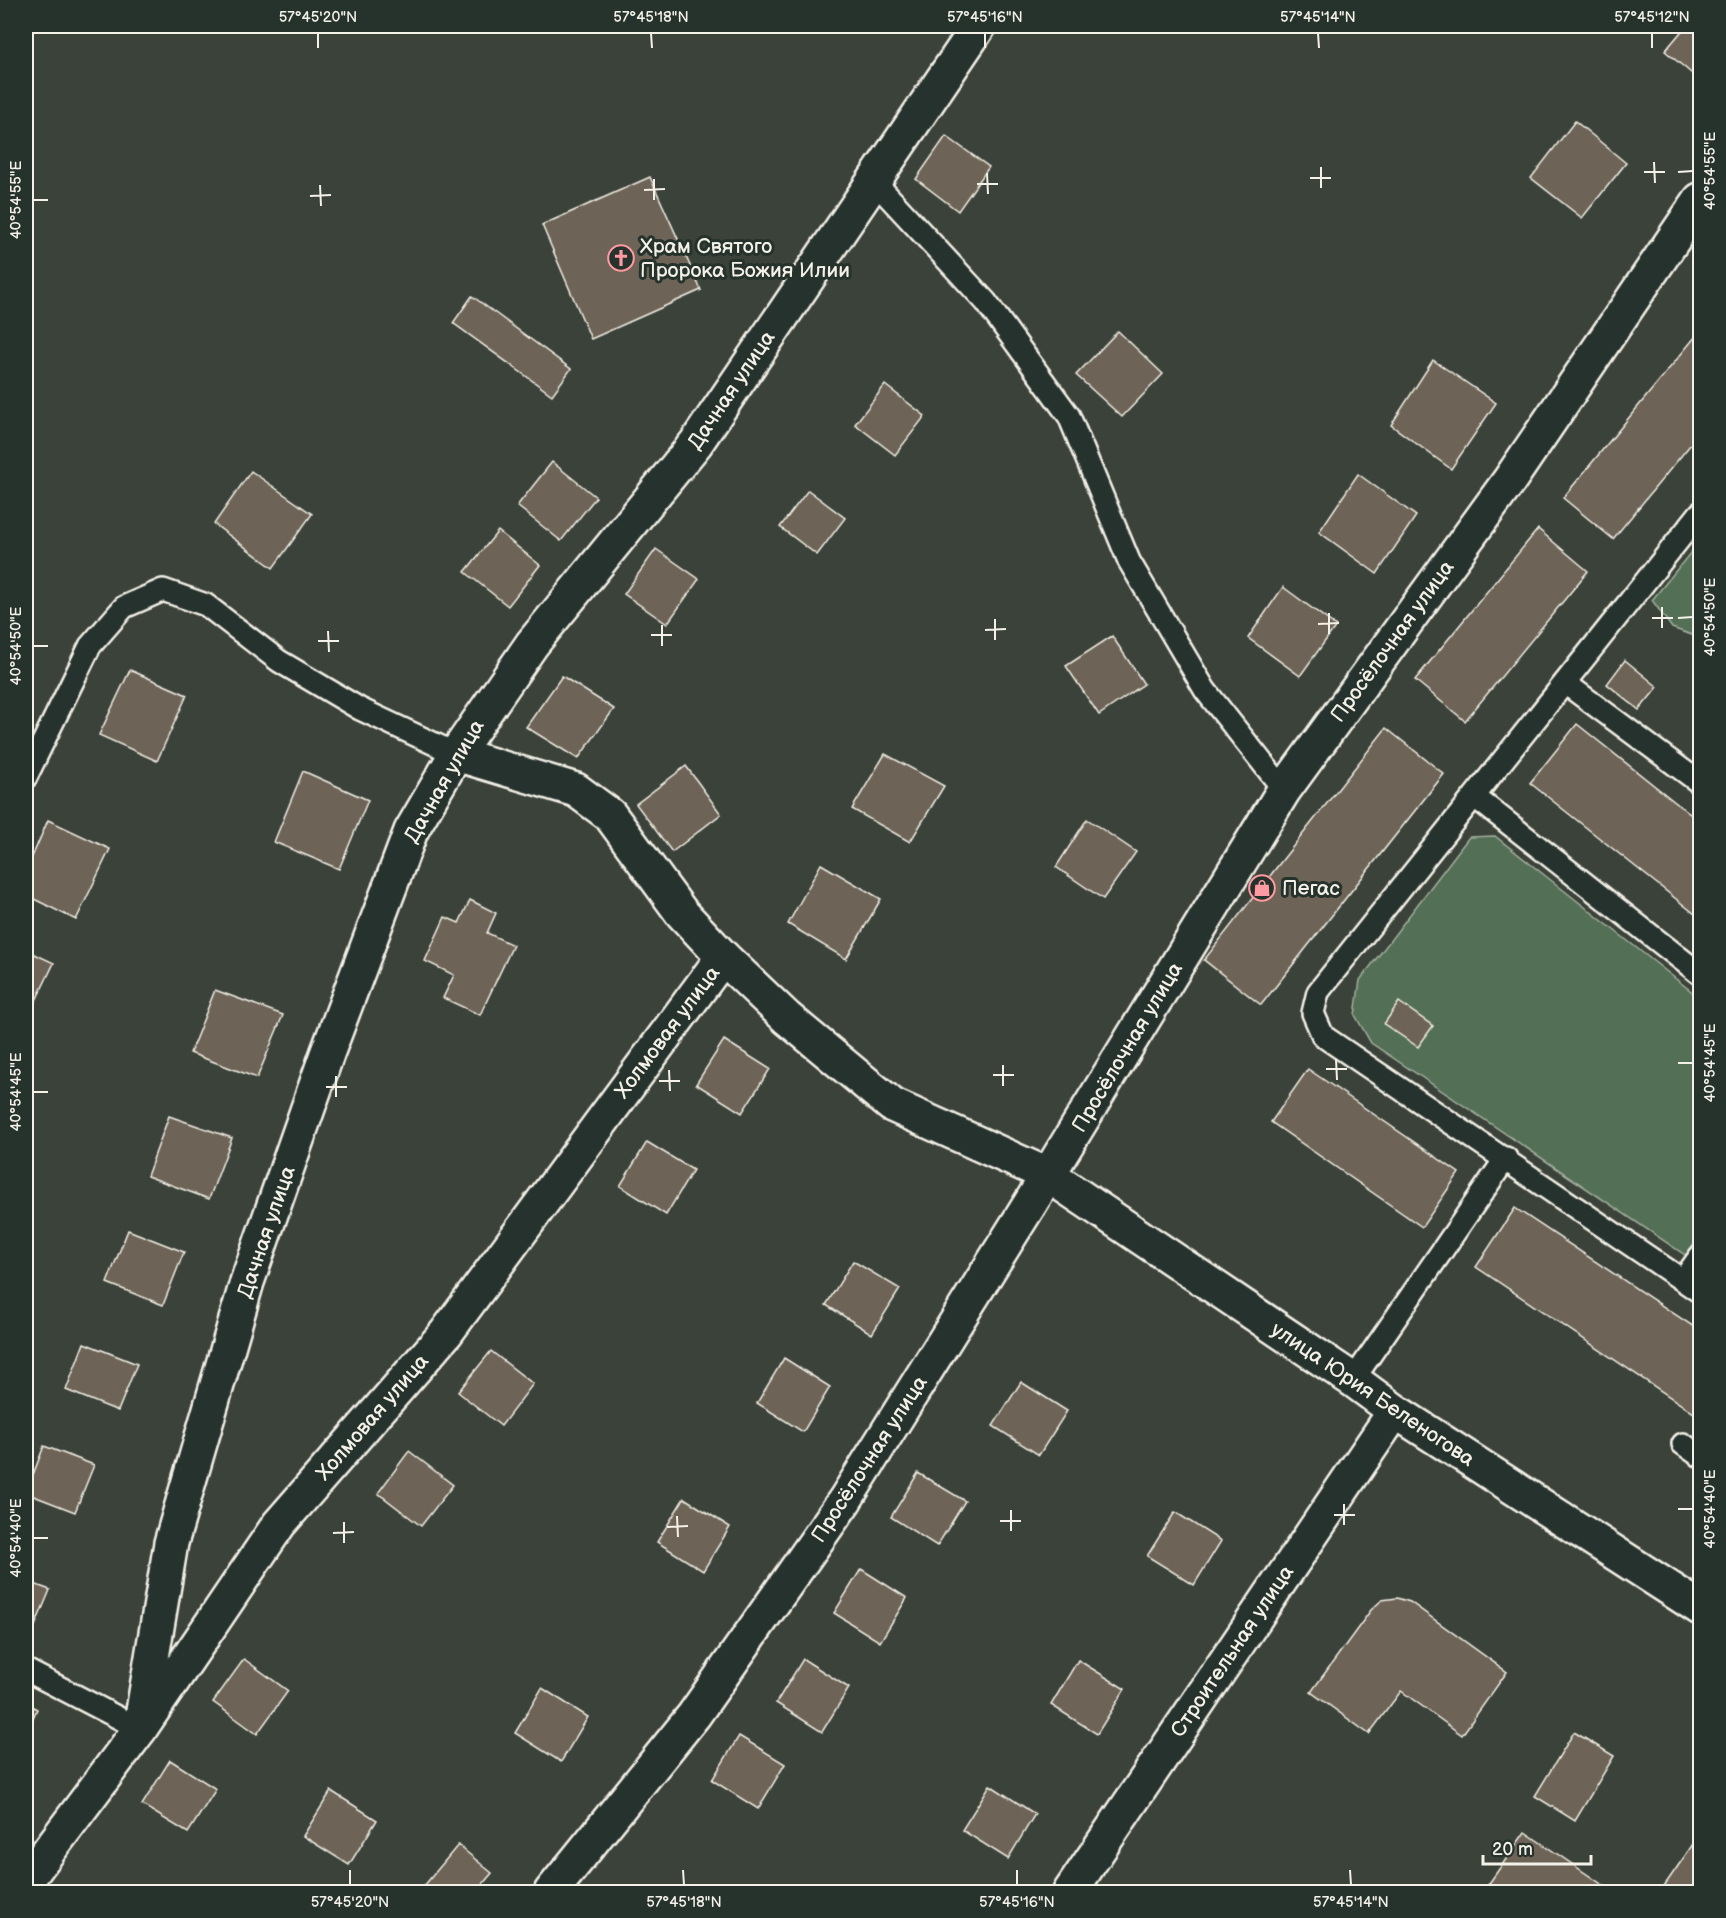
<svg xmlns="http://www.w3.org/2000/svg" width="1726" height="1918" font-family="'Balsamiq Sans',sans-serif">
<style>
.green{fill:#537057;stroke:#a4b0a0;stroke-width:1.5}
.building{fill:#6d6456;stroke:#f4f1e8;stroke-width:1.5}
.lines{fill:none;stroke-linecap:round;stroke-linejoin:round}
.service-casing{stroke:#f4f1e8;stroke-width:26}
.minor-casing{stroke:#f4f1e8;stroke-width:38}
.tertiary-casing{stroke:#f4f1e8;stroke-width:38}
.service{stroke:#26332d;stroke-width:21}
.minor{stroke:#26332d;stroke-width:33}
.tertiary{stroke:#26332d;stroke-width:33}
.ticks{fill:none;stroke:#f4f1e8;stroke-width:2}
.labels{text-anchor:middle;stroke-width:6;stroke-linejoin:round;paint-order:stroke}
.poi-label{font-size:21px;fill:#f4f1e8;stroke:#26332d;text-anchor:start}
.street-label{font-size:21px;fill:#f4f1e8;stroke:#26332d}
.neatline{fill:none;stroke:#f4f1e8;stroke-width:2}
.ticks-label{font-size:15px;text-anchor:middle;fill:#f4f1e8}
</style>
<rect width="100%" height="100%" fill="#3b4239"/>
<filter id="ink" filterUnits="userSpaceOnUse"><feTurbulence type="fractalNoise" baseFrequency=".0167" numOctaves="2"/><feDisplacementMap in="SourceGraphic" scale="12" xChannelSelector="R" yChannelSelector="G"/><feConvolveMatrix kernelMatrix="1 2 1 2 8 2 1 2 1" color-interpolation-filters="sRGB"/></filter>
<g filter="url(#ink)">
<g class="green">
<polygon points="1700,541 1700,638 1672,628 1652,600"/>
<polygon points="1495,836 1700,998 1700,1265 1371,1043 1355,1015 1360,980 1469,837"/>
</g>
<g class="building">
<polygon points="1686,26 1700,26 1700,74 1697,78 1665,51"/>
<polygon points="1575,121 1626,163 1582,218 1531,178"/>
<polygon points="946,136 989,167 958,211 916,179"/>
<polygon points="650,177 701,290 591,339 542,225"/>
<polygon points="472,296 571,369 552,395 453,323"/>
<polygon points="1118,331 1163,374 1122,417 1076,375"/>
<polygon points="1700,331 1700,433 1613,539 1563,498"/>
<polygon points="1433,360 1496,403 1451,469 1391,425"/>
<polygon points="885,385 925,416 895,455 855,424"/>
<polygon points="552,462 596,497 561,541 517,506"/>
<polygon points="251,471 312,514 273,568 214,524"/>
<polygon points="1358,474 1416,516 1377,574 1319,532"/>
<polygon points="808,490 845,518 817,555 780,527"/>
<polygon points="1538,529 1588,571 1465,721 1415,680"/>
<polygon points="498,531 540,565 508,606 465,572"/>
<polygon points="656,549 699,579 667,624 624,594"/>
<polygon points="1283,587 1336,626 1300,676 1248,638"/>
<polygon points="1112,636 1144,684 1099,715 1066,666"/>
<polygon points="1625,660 1658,687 1639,710 1607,684"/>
<polygon points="130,670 187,695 157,761 99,735"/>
<polygon points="562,676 614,709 578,759 526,727"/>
<polygon points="1577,724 1700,822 1700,918 1530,783"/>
<polygon points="1386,728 1444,774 1261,1005 1204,960"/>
<polygon points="885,754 944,786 910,842 852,809"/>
<polygon points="686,766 721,814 672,852 636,804"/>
<polygon points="303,771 368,800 339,869 274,842"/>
<polygon points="1087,819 1136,852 1103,899 1056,867"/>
<polygon points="48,820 110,849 76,920 26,895 26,871"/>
<polygon points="821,864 881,899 846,959 788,924"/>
<polygon points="470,900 496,913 487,933 513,945 480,1015 443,998 454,975 425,961 445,917 459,923"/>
<polygon points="26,950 54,963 26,1021"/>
<polygon points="215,990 283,1015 257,1078 190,1053"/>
<polygon points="1399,1002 1433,1026 1418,1047 1384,1024"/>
<polygon points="724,1040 770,1069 742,1113 696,1084"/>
<polygon points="1308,1069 1459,1173 1422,1227 1271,1122"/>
<polygon points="169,1116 232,1138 209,1199 147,1176"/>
<polygon points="647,1142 693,1170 666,1215 620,1186"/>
<polygon points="1515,1208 1700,1331 1700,1417 1476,1267"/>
<polygon points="128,1230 184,1252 163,1305 107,1283"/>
<polygon points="853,1261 900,1289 872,1334 826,1305"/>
<polygon points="84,1343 137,1364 118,1411 66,1390"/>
<polygon points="491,1351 533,1384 501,1426 458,1392"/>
<polygon points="784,1358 830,1387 803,1432 757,1403"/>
<polygon points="1021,1382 1067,1411 1039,1455 993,1426"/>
<polygon points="44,1446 94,1465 75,1512 26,1493"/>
<polygon points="409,1451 453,1485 421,1526 378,1493"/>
<polygon points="918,1473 965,1501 937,1546 891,1517"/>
<polygon points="684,1498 730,1527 703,1571 657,1542"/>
<polygon points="1175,1512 1221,1541 1194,1585 1147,1556"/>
<polygon points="861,1569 907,1598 880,1642 834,1613"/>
<polygon points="26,1581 50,1590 30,1638 26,1636"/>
<polygon points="1397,1598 1410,1602 1507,1672 1462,1735 1401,1691 1369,1734 1311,1692 1371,1610 1382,1600"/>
<polygon points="244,1659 288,1691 257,1734 213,1702"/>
<polygon points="803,1659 849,1688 822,1732 776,1703"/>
<polygon points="1078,1660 1125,1689 1097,1734 1051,1705"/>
<polygon points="542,1688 588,1717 561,1762 515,1733"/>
<polygon points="26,1703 37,1709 26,1733"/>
<polygon points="1574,1732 1614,1756 1575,1821 1535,1796"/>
<polygon points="739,1736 785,1764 758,1809 712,1780"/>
<polygon points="170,1760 216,1789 188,1833 142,1805"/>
<polygon points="990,1785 1035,1814 1008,1859 962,1830"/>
<polygon points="331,1791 377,1820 349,1865 303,1836"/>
<polygon points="1525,1832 1613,1892 1483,1892"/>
<polygon points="1700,1834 1700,1892 1660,1892"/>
<polygon points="458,1845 492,1873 476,1892 419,1892"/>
</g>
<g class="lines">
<g class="service-casing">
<g id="service">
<polyline points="873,180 986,302 1069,416 1129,561 1205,690 1284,790"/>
<polyline points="1700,513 1318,992 1313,1013 1323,1036 1700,1292"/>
<polyline points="1565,683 1700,783"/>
<polyline points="26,777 90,646 124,607 163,590 206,605 279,661 360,709 456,754"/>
<polyline points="1475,797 1700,974"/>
<polyline points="1683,1280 1700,1256"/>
<polyline points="1353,1380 1506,1158"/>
<polyline points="1683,1444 1700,1456"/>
<polyline points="26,1670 140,1729"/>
</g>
</g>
<g class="minor-casing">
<g id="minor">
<polyline points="456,754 576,790 610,815 681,912 723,957 787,1018 892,1105 1048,1175 1353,1380 1395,1411"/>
<polyline points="140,1729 171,1543 247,1282 327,1054 411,831 456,754 532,644 696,443 979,26"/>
<polyline points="26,1881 140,1729 279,1524 446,1333 723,957"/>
<polyline points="551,1892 694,1715 845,1500 1048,1175 1284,790 1509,481 1700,200"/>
</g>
</g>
<g class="tertiary-casing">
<polyline id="tertiary" points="1070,1892 1395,1411 1700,1608"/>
</g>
<use href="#service" class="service"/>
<use href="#minor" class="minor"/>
<use href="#tertiary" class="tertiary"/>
</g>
</g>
<path class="ticks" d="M318 33V48M651 33 652 48M985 33V48M1318 33 1319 48M1652 33V48M1654 162 1655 183M1321 167V188M1644 172H1665M1678 172 1693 171M987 173 988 194M1310 178H1331M654 179V200M977 184H998M320 185 321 206M644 190 665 189M310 196 331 195M33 200H48M1662 607V628M1329 613V634M1652 618H1673M1678 618 1693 617M995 619V640M1318 624 1339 623M662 625V646M985 630 1006 629M328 631 329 652M651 635H672M318 641H339M33 646H48M1336 1059 1337 1080M1678 1063H1693M1003 1065V1086M1326 1069H1347M669 1070 670 1091M993 1075H1014M336 1076V1097M659 1081H680M326 1087H347M33 1092H48M1344 1504V1525M1678 1509H1693M1011 1510V1531M1334 1515H1355M677 1516 678 1537M1000 1521H1021M344 1522V1543M667 1527 688 1526M333 1533 354 1532M33 1538H48M350 1870V1885M683 1870 684 1885M1017 1870V1885M1350 1870 1351 1885"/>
<defs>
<g id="church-ring" transform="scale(1.35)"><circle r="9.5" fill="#26332d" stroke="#ff9aa2" stroke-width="1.5"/><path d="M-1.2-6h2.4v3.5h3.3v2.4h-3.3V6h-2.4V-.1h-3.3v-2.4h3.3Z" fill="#ff9aa2"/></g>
<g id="shop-ring" transform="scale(1.35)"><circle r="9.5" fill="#26332d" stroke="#ff9aa2" stroke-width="1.5"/><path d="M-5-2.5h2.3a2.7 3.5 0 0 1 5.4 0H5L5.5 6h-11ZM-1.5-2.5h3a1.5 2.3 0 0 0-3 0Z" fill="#ff9aa2"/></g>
</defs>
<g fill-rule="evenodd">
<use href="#church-ring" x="621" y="258"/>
<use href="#shop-ring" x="1262" y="888"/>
</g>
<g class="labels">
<g class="poi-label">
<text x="640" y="253">Храм Святого<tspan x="640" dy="24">Пророка Божия Илии</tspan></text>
<text x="1282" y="895">Пегас</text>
</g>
<g class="street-label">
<text transform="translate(731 390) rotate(-56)" y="7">Дачная улица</text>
<text transform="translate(1392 641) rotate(-54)" y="7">Просёлочная улица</text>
<text transform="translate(444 781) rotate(-60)" y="7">Дачная улица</text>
<text transform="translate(667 1032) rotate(-53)" y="7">Холмовая улица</text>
<text transform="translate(1127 1047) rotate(-59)" y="7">Просёлочная улица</text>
<text transform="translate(266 1232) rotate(-71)" y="7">Дачная улица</text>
<text transform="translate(1373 1394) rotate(34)" y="7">улица Юрия Беленогова</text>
<text transform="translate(372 1417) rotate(-49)" y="7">Холмовая улица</text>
<text transform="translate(869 1459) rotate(-57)" y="7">Просёлочная улица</text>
<text transform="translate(1232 1651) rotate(-56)" y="7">Строительная улица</text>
</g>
</g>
<rect width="1726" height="1918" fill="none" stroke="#26332d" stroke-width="66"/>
<path d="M1483 1855v9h108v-9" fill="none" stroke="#f4f1e8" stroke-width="3"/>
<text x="1492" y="1855" font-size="18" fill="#f4f1e8" stroke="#26332d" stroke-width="4.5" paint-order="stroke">20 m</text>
<rect x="33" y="33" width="1660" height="1852" class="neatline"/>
<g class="ticks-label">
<text x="318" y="22">57°45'20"N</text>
<text x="651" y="22">57°45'18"N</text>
<text x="985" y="22">57°45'16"N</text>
<text x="1318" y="22">57°45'14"N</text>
<text x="1652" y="22">57°45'12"N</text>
<text transform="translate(1710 171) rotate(-90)" y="5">40°54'55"E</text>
<text transform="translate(16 200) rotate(-90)" y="5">40°54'55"E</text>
<text transform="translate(1710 617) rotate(-90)" y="5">40°54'50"E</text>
<text transform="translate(16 646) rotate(-90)" y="5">40°54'50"E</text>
<text transform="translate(1710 1063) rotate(-90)" y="5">40°54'45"E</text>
<text transform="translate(16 1092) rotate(-90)" y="5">40°54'45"E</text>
<text transform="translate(1710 1509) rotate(-90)" y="5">40°54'40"E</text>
<text transform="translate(16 1538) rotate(-90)" y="5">40°54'40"E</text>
<text x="350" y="1907">57°45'20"N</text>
<text x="684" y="1907">57°45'18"N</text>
<text x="1017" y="1907">57°45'16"N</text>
<text x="1351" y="1907">57°45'14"N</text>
</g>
</svg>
